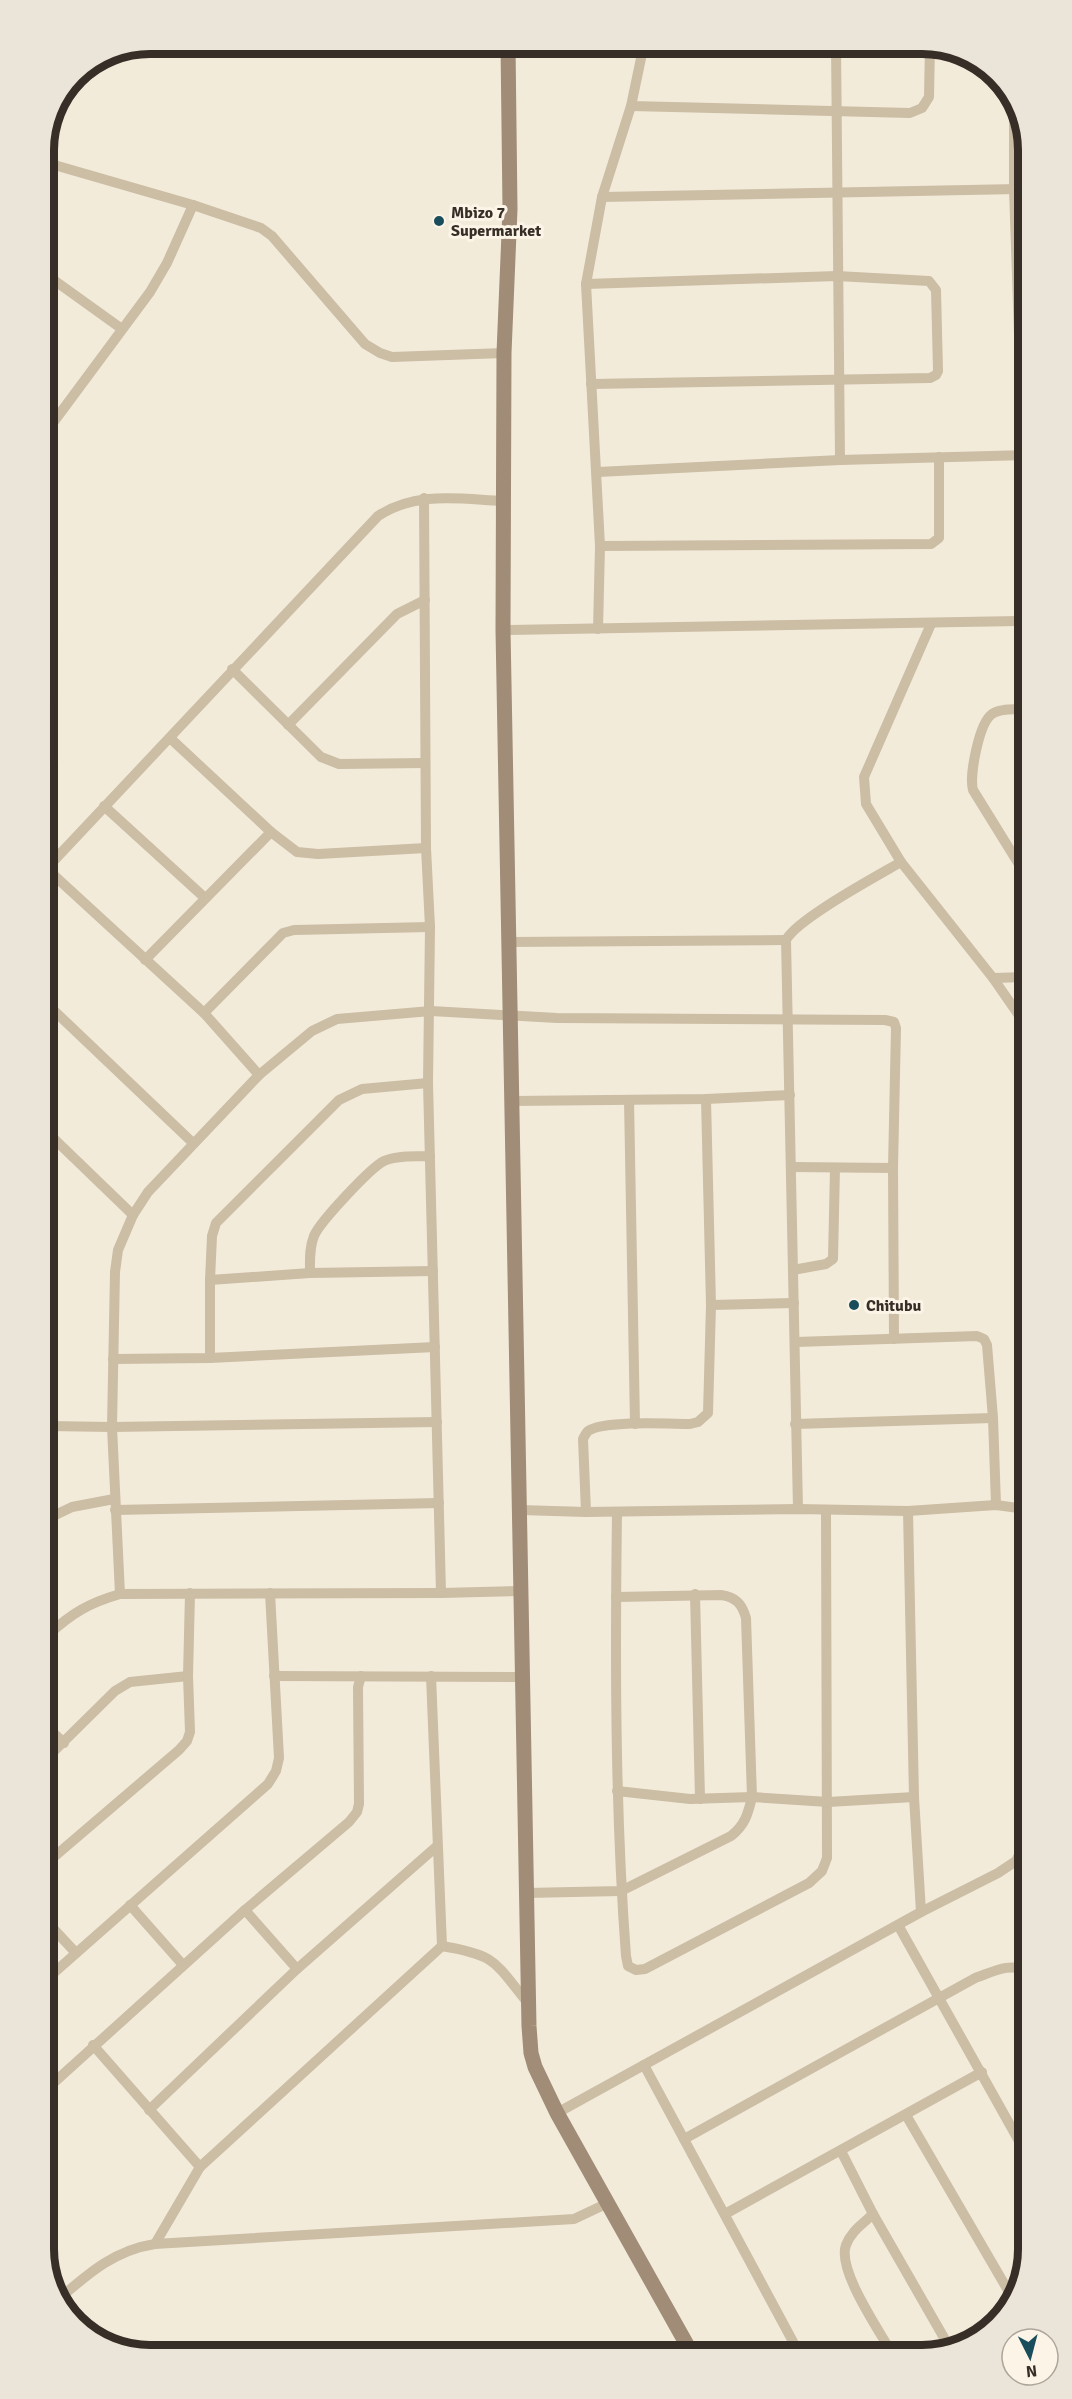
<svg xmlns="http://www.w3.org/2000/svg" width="1072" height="2399" font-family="Signika,sans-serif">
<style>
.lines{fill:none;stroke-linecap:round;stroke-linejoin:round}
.street{stroke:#ccbda5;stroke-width:10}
.secondary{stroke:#a08c77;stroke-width:15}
.poi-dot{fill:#1a4d5c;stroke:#fbf4e7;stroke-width:2}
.labels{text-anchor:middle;stroke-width:6;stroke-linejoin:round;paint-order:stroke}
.poi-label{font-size:16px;font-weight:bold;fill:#372f27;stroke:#fbf4e7;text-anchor:start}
.rim{fill:none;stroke:#372f27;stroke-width:8}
</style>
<rect width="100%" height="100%" fill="#f3ebda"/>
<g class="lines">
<g class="street">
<polyline points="836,44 840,460"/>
<polyline points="1014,103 1014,189 1024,481"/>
<polyline points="631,106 910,113 922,108 929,97 930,44"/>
<polyline points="44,162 193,205 261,228 272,236 365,344 380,353 392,357 504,353"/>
<polyline points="602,197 1023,189"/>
<polyline points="44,273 122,329"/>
<polyline points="586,284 837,276 929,281 936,290 938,371 936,375 930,378 591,384"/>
<polyline points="44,435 150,292 167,263 193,205"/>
<polyline points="598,472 840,460 1023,455"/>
<polyline points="424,498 426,848 430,927 428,1083 441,1593"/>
<polyline points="600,546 931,544 939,538 939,457"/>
<polyline points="931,624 864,777 866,804 901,862 993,978 1025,977"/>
<polyline points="598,629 600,546 586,284 602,197 631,106 644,44"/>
<polyline points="503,630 1024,621"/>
<polyline points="232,669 321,757 339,764 425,763"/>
<path d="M1024 709C1015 710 1000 708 992 714 979 723 969 776 973 790L1025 874"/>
<polyline points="288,725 397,614 425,600"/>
<polyline points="170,738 271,832 297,852 318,854 426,848"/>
<polyline points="104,806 205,898"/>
<polyline points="46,868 204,1013 259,1075"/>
<path d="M46 869 378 516C416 491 459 499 502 501"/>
<polyline points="507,942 786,940"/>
<polyline points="145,960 271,832"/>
<polyline points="993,978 1025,1024"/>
<polyline points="46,1003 193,1143"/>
<polyline points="204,1013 283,933 294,930 430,927"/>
<polyline points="629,1100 635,1424"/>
<polyline points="511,1101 706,1099 790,1095"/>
<polyline points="46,1131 133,1215"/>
<polyline points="791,1167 893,1168"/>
<polyline points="793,1270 826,1264 833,1259 835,1168"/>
<path d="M310 1273C310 1261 309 1248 314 1236 319 1223 370 1168 384 1161 396 1155 416 1157 430 1156"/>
<polyline points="210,1280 212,1236 216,1223 339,1100 362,1089 428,1083"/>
<polyline points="711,1305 794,1303"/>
<polyline points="796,1342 977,1336 984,1339 987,1345 993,1418 996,1505"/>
<polyline points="210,1358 210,1280 310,1273 433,1271"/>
<polyline points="113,1359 210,1358 435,1347"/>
<polyline points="795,1424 993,1418"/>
<polyline points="47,1426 112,1427 437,1422"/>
<path d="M798 1509 786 940C797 919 877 876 901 862"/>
<polyline points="115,1510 439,1503"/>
<polyline points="520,1510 586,1512 798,1509 908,1511 996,1505 1026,1509"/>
<polyline points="908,1511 914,1797 921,1912"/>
<path d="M586 1512 583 1439C584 1437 587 1432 588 1431 604 1420 669 1424 690 1424L698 1422 708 1413 711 1305 706 1099"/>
<path d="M617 1512C615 1660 615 1808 626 1956L628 1966 636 1970 645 1969 809 1883 822 1871 827 1858 826 1511"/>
<polyline points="47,1519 72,1507 114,1499"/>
<polyline points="120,1594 112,1427 115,1272 118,1250 133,1215 148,1192 259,1075 312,1031 337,1019 431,1011 557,1018 885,1020 894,1022 896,1028 893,1168 894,1339"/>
<polyline points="695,1594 700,1799"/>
<path d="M48 1635C72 1613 89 1603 120 1594L441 1593 521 1591"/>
<polyline points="274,1676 521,1677"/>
<polyline points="48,1728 64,1743"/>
<polyline points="48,1757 115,1691 130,1682 188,1676"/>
<polyline points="617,1791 690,1799 752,1797 828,1802 914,1797"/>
<polyline points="1016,1861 1027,1869"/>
<polyline points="48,1862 179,1750 187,1741 190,1732 188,1676 190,1593"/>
<path d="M525 1893 621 1891 731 1836C745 1825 748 1814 752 1797L746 1618C742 1604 736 1597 721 1595L616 1597"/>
<polyline points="130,1905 183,1965"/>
<polyline points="245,1910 297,1969"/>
<polyline points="48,1923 76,1953"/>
<polyline points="898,1925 1028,2157"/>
<path d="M442 1946C496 1955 494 1961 527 2002"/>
<polyline points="48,1978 268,1784 276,1771 279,1758 270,1593"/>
<polyline points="93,2045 200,2167"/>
<polyline points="644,2065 798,2351"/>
<polyline points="49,2087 245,1910 349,1822 357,1812 359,1804 358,1687 361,1676"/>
<polyline points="149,2110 297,1969 436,1847"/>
<polyline points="557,2113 921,1912 998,1873 1016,1861 1027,1839"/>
<polyline points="906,2115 1013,2299"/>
<path d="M684 2139 975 1978C993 1972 1009 1962 1028 1971"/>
<polyline points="841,2151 873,2214 951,2350"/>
<polyline points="725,2214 982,2072"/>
<path d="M873 2214C863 2224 851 2231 846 2245 837 2269 877 2327 890 2350"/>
<polyline points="155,2244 200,2167 442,1946 431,1676"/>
<path d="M60 2298C89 2273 115 2250 155 2244L574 2219 608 2203"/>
</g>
<polyline class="secondary" points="508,44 510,209 504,353 503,630 529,2026 531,2053 535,2067 557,2113 691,2352"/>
</g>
<g class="poi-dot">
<circle cx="439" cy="221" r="6"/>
<circle cx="854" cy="1305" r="6"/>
</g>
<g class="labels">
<g class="poi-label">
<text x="451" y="218">Mbizo 7<tspan x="451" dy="18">Supermarket</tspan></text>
<text x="866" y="1311">Chitubu</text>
</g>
</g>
<path d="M0 0H1072V2399H0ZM150 54H922A96 96 0 0 1 1018 150V2249A96 96 0 0 1 922 2345H150A96 96 0 0 1 54 2249V150A96 96 0 0 1 150 54Z" fill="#ebe4d8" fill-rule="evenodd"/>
<path class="rim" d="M150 54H922A96 96 0 0 1 1018 150V2249A96 96 0 0 1 922 2345H150A96 96 0 0 1 54 2249V150A96 96 0 0 1 150 54Z"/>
<g transform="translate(1030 2357) rotate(174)"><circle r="28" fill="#fbf4e7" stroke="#ada59a" stroke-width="1.5"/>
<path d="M0-4.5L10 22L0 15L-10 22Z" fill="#1a4d5c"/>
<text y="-9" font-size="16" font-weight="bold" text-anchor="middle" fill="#372f27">N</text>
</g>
</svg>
